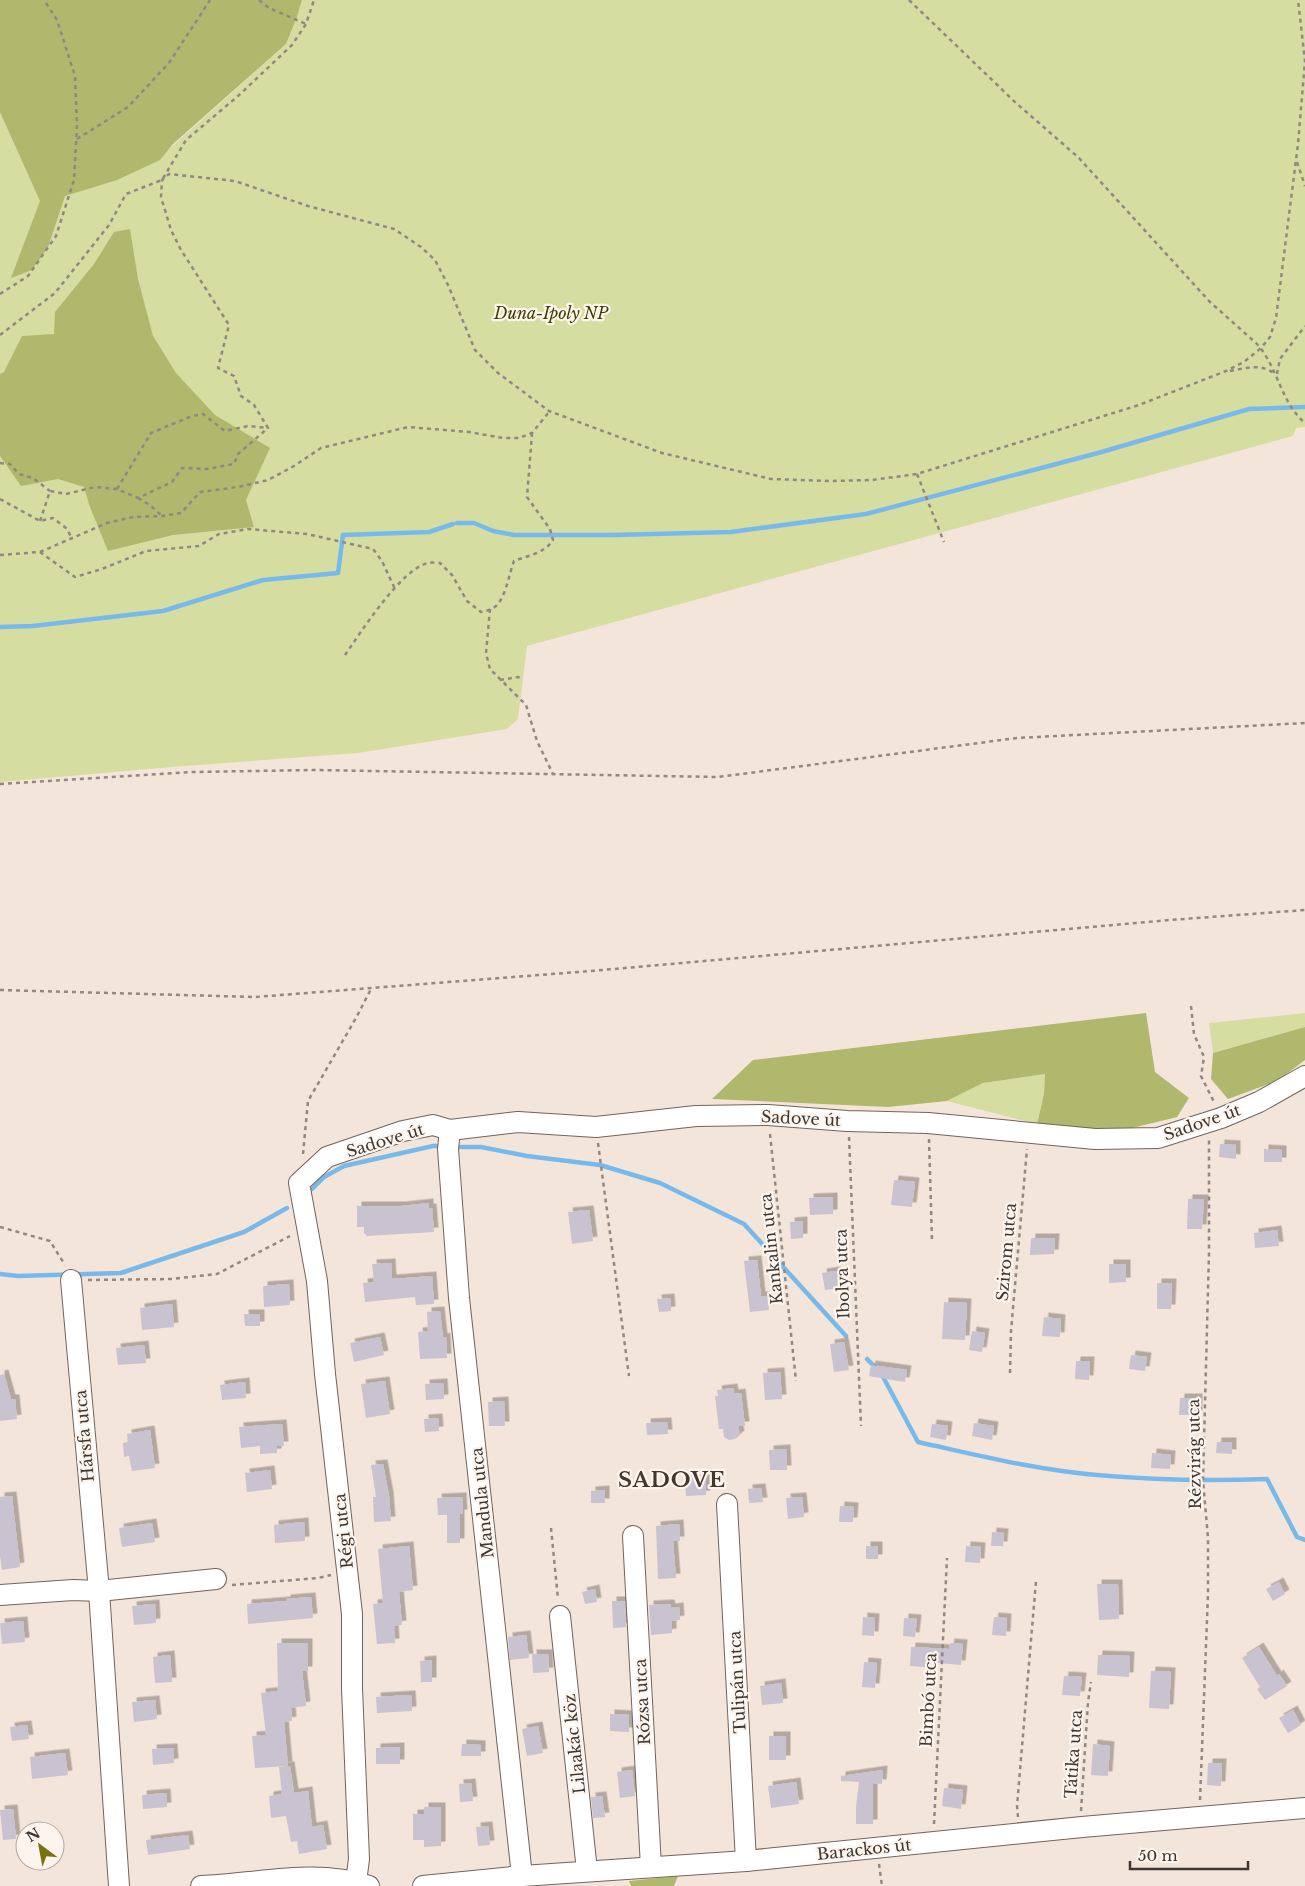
<svg xmlns="http://www.w3.org/2000/svg" width="1305" height="1886" font-family="'Libre Baskerville',serif">
<style>
.green{fill:#d5dda1}
.forest{fill:#afb86c}
.lines{fill:none;stroke-linecap:round;stroke-linejoin:round}
.stream{stroke:#78b9ec;stroke-width:4.5}
.building{fill:#c9c2d1;filter:url(#shadow)}
.minor-casing{stroke:#71645a;stroke-width:22}
.path{stroke:#928881;stroke-width:2.5;stroke-dasharray:4 4;stroke-linecap:butt}
.minor{stroke:#fff;stroke-width:20}
.labels{text-anchor:middle;stroke-width:4.5;stroke-linejoin:round;paint-order:stroke}
.park-label{font-size:16px;font-style:italic;fill:#3a3f02;stroke:#fdf4ed}
.street-label{font-size:16px;fill:#3d3733;stroke:#fdf4ed}
.district-label{font-size:21px;font-weight:bold;letter-spacing:1px;fill:#42362d;stroke:#fdf4ed}
</style>
<defs>
<filter id="shadow"><feDropShadow dx="4.5" dy="-4.5" stdDeviation="0" flood-color="#0004"/></filter>
</defs>
<rect width="100%" height="100%" fill="#f4e5da"/>
<g class="green">
<polygon points="0,0 188,117 168,150 286,44 297,17 302,0 1305,0 1305,427 1296,428 1293,436 527,646 518,719 507,729 358,753 172,767 0,782"/>
<polygon points="1305,1013 1305,1027 1213,1053 1209,1023"/>
<polygon points="1045,1074 1044,1094 1037,1124 947,1101 983,1083"/>
</g>
<g class="forest">
<polygon points="0,0 302,0 297,17 286,44 173,144 160,160 117,180 65,196 48,247 32,270 11,278 40,201 0,112"/>
<polygon points="130,229 138,279 153,336 176,373 215,415 270,448 246,500 254,527 173,535 108,551 90,507 84,487 58,479 21,486 0,456 0,374 4,372 22,336 54,334 55,312 94,264 114,232"/>
<polygon points="1146,1013 1155,1072 1189,1098 1177,1117 1132,1128 1064,1129 1037,1124 1044,1094 1045,1074 983,1083 947,1101 888,1107 712,1099 753,1060"/>
<polygon points="1305,1027 1305,1060 1277,1081 1228,1099 1211,1079 1213,1053"/>
<polygon points="678,1876 674,1886 631,1886 629,1881"/>
</g>
<g class="lines">
<g class="stream">
<polyline points="457,523 474,523 493,531 514,535 614,535 731,532 866,514 1098,453 1249,409 1305,407"/>
<polyline points="0,627 33,626 163,611 263,580 338,573 343,535 429,532 453,524"/>
<polyline points="453,1147 481,1147 527,1156 600,1165 660,1183 744,1224 846,1336"/>
<polyline points="312,1189 324,1177 344,1166 433,1146 443,1146"/>
<polyline points="0,1274 18,1276 121,1273 244,1232 287,1208"/>
<polyline points="867,1359 877,1369"/>
<path d="M882 1375 918 1442C977 1455 1036 1470 1097 1475 1153 1480 1211 1481 1267 1479L1297 1537 1305 1540"/>
</g>
</g>
<g class="building">
<polygon points="1220,1144 1236,1145 1236,1159 1219,1157"/>
<polygon points="1264,1149 1282,1150 1282,1162 1264,1162"/>
<polygon points="894,1180 915,1182 912,1207 891,1205"/>
<polygon points="833,1197 833,1214 810,1215 809,1198"/>
<polygon points="1188,1199 1204,1199 1202,1229 1187,1229"/>
<polygon points="429,1203 429,1208 432,1208 434,1232 366,1236 366,1234 364,1234 364,1227 357,1227 357,1206 401,1206"/>
<polygon points="589,1210 593,1241 572,1244 568,1212"/>
<polygon points="803,1221 803,1238 791,1239 790,1222"/>
<polygon points="1277,1230 1279,1246 1255,1248 1254,1233"/>
<polygon points="1031,1238 1055,1238 1054,1254 1030,1255"/>
<polygon points="757,1260 761,1296 767,1296 769,1310 750,1312 744,1261"/>
<polygon points="391,1263 392,1279 432,1276 434,1304 416,1305 415,1297 365,1302 363,1283 374,1282 372,1264"/>
<polygon points="1109,1264 1126,1264 1126,1282 1109,1283"/>
<polygon points="836,1271 839,1288 825,1290 822,1273"/>
<polygon points="1157,1283 1172,1283 1171,1309 1157,1309"/>
<polygon points="289,1284 290,1305 264,1307 263,1286"/>
<polygon points="670,1298 671,1311 659,1312 657,1299"/>
<polygon points="944,1302 967,1303 965,1340 942,1339"/>
<polygon points="172,1304 174,1327 142,1330 140,1308"/>
<polygon points="440,1311 443,1338 446,1337 447,1358 420,1359 418,1332 428,1331 427,1312"/>
<polygon points="244,1314 260,1314 260,1326 245,1326"/>
<polygon points="1044,1317 1061,1319 1060,1337 1042,1336"/>
<polygon points="972,1331 985,1333 982,1352 969,1350"/>
<polygon points="380,1337 384,1355 354,1362 350,1343"/>
<polygon points="844,1342 849,1370 834,1372 830,1344"/>
<polygon points="144,1345 146,1363 118,1365 116,1348"/>
<polygon points="1131,1355 1147,1357 1145,1371 1129,1369"/>
<polygon points="1076,1361 1090,1361 1089,1380 1075,1379"/>
<polygon points="871,1365 907,1370 905,1382 869,1376"/>
<polygon points="780,1372 782,1399 765,1400 763,1373"/>
<polygon points="4,1374 11,1399 15,1399 17,1419 0,1421 0,1375"/>
<polygon points="385,1381 390,1414 366,1418 361,1384"/>
<polygon points="245,1382 246,1398 222,1400 220,1385"/>
<polygon points="443,1383 444,1399 426,1400 425,1384"/>
<polygon points="733,1388 734,1394 741,1393 745,1426 738,1426 740,1435 735,1439 729,1440 724,1437 723,1429 719,1429 715,1396 718,1396 717,1390"/>
<polygon points="1180,1398 1198,1398 1198,1415 1179,1415"/>
<polygon points="504,1401 505,1426 489,1426 488,1402"/>
<polygon points="438,1418 439,1431 425,1432 424,1419"/>
<polygon points="667,1422 668,1434 647,1435 646,1423"/>
<polygon points="974,1423 994,1426 992,1440 972,1436"/>
<polygon points="282,1424 284,1446 277,1446 277,1453 260,1454 260,1446 241,1448 239,1427"/>
<polygon points="932,1424 948,1426 946,1440 930,1437"/>
<polygon points="150,1430 155,1468 132,1471 129,1456 124,1457 123,1443 128,1442 127,1434"/>
<polygon points="1217,1442 1232,1442 1232,1454 1216,1453"/>
<polygon points="786,1449 787,1470 770,1470 769,1450"/>
<polygon points="1152,1453 1171,1455 1170,1469 1151,1468"/>
<polygon points="383,1464 389,1496 391,1521 374,1522 373,1497 376,1497 371,1465"/>
<polygon points="270,1470 272,1489 247,1492 245,1473"/>
<polygon points="706,1479 706,1495 686,1496 685,1480"/>
<polygon points="761,1488 763,1502 749,1503 748,1489"/>
<polygon points="605,1490 605,1503 591,1503 591,1491"/>
<polygon points="12,1496 20,1567 2,1570 0,1556 0,1497"/>
<polygon points="462,1497 463,1514 460,1514 460,1543 447,1543 447,1515 438,1515 437,1498"/>
<polygon points="802,1497 804,1517 788,1519 786,1498"/>
<polygon points="840,1506 854,1507 853,1522 839,1522"/>
<polygon points="304,1522 305,1541 275,1543 274,1525"/>
<polygon points="152,1523 155,1542 122,1547 119,1528"/>
<polygon points="679,1524 680,1541 673,1541 676,1578 658,1579 656,1526"/>
<polygon points="992,1532 1004,1533 1003,1546 991,1546"/>
<polygon points="409,1546 413,1590 399,1592 402,1625 394,1626 395,1643 377,1644 373,1604 383,1603 378,1549"/>
<rect x="866" y="1546" width="12" height="13"/>
<polygon points="966,1546 981,1547 980,1563 965,1562"/>
<polygon points="1279,1582 1285,1594 1273,1601 1266,1589"/>
<polygon points="1097,1584 1118,1584 1119,1619 1099,1620"/>
<polygon points="595,1589 597,1602 585,1604 582,1592"/>
<polygon points="311,1597 313,1618 248,1624 247,1604 286,1601 286,1599"/>
<polygon points="612,1601 625,1601 626,1627 613,1628"/>
<polygon points="155,1604 156,1623 134,1625 132,1606"/>
<polygon points="670,1604 671,1608 679,1607 680,1620 672,1621 672,1633 651,1635 649,1605"/>
<polygon points="863,1617 875,1618 874,1636 862,1635"/>
<polygon points="994,1617 1007,1618 1006,1636 992,1635"/>
<polygon points="904,1618 917,1619 915,1637 903,1636"/>
<polygon points="23,1621 25,1642 2,1644 0,1623"/>
<polygon points="526,1635 529,1658 510,1660 508,1637"/>
<polygon points="277,1643 308,1643 308,1671 302,1671 306,1706 291,1708 292,1721 284,1722 288,1766 255,1768 252,1736 266,1735 261,1693 278,1691"/>
<polygon points="950,1643 963,1644 961,1665 927,1662 926,1667 910,1666 911,1647 949,1649"/>
<polygon points="1259,1647 1277,1676 1279,1674 1287,1686 1265,1700 1257,1689 1260,1687 1242,1658"/>
<polygon points="532,1654 548,1654 549,1672 533,1673"/>
<polygon points="170,1655 172,1682 155,1683 153,1657"/>
<polygon points="1098,1655 1130,1656 1129,1677 1097,1675"/>
<polygon points="432,1660 432,1682 421,1682 420,1661"/>
<polygon points="864,1662 877,1663 875,1688 862,1687"/>
<polygon points="1151,1671 1171,1672 1169,1709 1149,1708"/>
<polygon points="1064,1676 1082,1677 1080,1696 1062,1695"/>
<polygon points="781,1683 783,1703 762,1705 760,1686"/>
<polygon points="411,1695 412,1711 377,1713 376,1697"/>
<polygon points="155,1700 157,1719 134,1722 132,1702"/>
<polygon points="1293,1710 1301,1725 1288,1733 1279,1718"/>
<polygon points="610,1714 629,1715 629,1732 610,1731"/>
<polygon points="27,1725 29,1739 12,1741 10,1727"/>
<polygon points="538,1726 543,1753 527,1756 522,1729"/>
<rect x="769" y="1736" width="17" height="24"/>
<polygon points="462,1744 481,1745 481,1756 461,1756"/>
<polygon points="1093,1744 1110,1746 1108,1776 1091,1775"/>
<polygon points="400,1747 400,1764 376,1764 376,1748"/>
<polygon points="173,1748 174,1763 153,1765 152,1749"/>
<polygon points="65,1753 68,1775 32,1779 30,1757"/>
<polygon points="1208,1763 1222,1763 1221,1786 1207,1785"/>
<polygon points="290,1766 294,1793 308,1791 312,1827 323,1825 327,1849 299,1854 297,1841 291,1842 286,1816 271,1818 269,1796 282,1794 279,1767"/>
<polygon points="632,1770 635,1796 620,1798 617,1772"/>
<polygon points="883,1770 882,1784 873,1783 873,1824 856,1824 856,1806 859,1782 841,1781 841,1776"/>
<polygon points="796,1782 799,1804 771,1808 768,1786"/>
<polygon points="471,1783 473,1801 460,1802 459,1784"/>
<polygon points="944,1788 963,1790 961,1809 942,1806"/>
<polygon points="166,1793 167,1807 143,1809 142,1795"/>
<polygon points="602,1796 605,1817 593,1818 591,1797"/>
<polygon points="424,1807 441,1807 441,1846 424,1847 424,1840 413,1840 413,1814 424,1814"/>
<polygon points="13,1809 16,1839 3,1840 0,1810"/>
<polygon points="488,1826 490,1845 478,1846 476,1827"/>
<polygon points="188,1835 190,1849 148,1855 146,1840"/>
</g>
<g class="lines">
<g class="minor-casing">
<g id="minor">
<polyline points="450,1130 448,1149 459,1298 522,1876"/>
<polyline points="71,1280 99,1591 119,1886"/>
<polyline points="727,1504 746,1861"/>
<polyline points="633,1536 651,1867"/>
<polyline points="0,1595 73,1590 99,1591 216,1579"/>
<polyline points="560,1616 587,1871"/>
<polyline points="356,1882 359,1859 352,1688 352,1614 325,1374 317,1281 299,1183 327,1157 403,1131 433,1125 450,1130 518,1122 596,1127 696,1116 768,1115 847,1121 928,1123 1095,1139 1158,1138 1221,1118 1259,1102 1305,1076"/>
<path d="M201 1886C256 1884 315 1868 369 1886"/>
<polyline points="423,1886 522,1876 746,1861 1082,1827 1305,1808"/>
</g>
</g>
<g class="path">
<polyline points="259,0 269,8 306,24"/>
<path d="M909 0 1016 103 1078 157 1210 302 1256 343C1278 366 1280 402 1305 423"/>
<polyline points="77,139 128,107 169,63 210,0"/>
<polyline points="1297,162 1305,186"/>
<polyline points="0,294 28,276 56,236 74,180 77,126 75,76 57,20 44,0"/>
<polyline points="0,335 55,293 109,225 126,194 162,180 186,140 238,96 292,45 306,24 314,0"/>
<path d="M1230 371C1246 368 1261 363 1275 374"/>
<polyline points="1277,374 1280,359 1305,326"/>
<polyline points="0,463 10,464 19,474 33,478 50,491"/>
<polyline points="917,474 944,542"/>
<polyline points="117,489 151,433 192,416 203,414 225,431 248,426 268,428"/>
<polyline points="138,498 150,505 162,516"/>
<polyline points="0,499 40,521 53,518 66,528 72,538"/>
<polyline points="40,521 50,491 66,494 95,487 117,489 138,498 172,482 182,468 207,469 234,464 238,454 268,428 254,405 241,396 234,376 218,368 229,325 181,250 171,230 161,197 162,180 169,174 235,181 308,206 394,229 421,247 435,260 448,285 475,350 498,373 549,411 662,453 771,479 830,481 872,480 917,474 1139,405 1226,371 1244,362 1261,348 1270,337 1276,318 1298,144 1305,61 1298,0"/>
<polyline points="40,552 75,577 102,569 146,551 199,546 219,534 248,529 307,534 373,549 382,561 395,589"/>
<polyline points="0,555 40,552 107,523 133,517 162,516 181,513 200,492 238,487 268,480 294,466 321,448 408,427 469,432 503,438 519,438 532,433 549,412"/>
<polyline points="490,609 486,653 490,669 526,705 537,741 553,774"/>
<path d="M345 655C361 632 401 569 428 563 432 562 437 563 440 563L452 575 467 601 481 612C485 611 490 610 493 608 505 602 509 574 514 561 527 556 545 553 553 540L550 529 527 497 532 434"/>
<polyline points="500,680 518,677 523,679"/>
<polyline points="0,784 193,772 314,770 718,777 1017,738 1305,723"/>
<polyline points="0,990 255,997 591,971 1170,920 1305,910"/>
<polyline points="1191,1006 1194,1034 1204,1057 1201,1076 1214,1102"/>
<polyline points="770,1134 796,1381"/>
<polyline points="849,1137 861,1426"/>
<polyline points="929,1139 932,1241"/>
<polyline points="598,1143 629,1376"/>
<polyline points="303,1154 308,1101 356,1018 371,989"/>
<polyline points="0,1227 50,1241 65,1265"/>
<polyline points="88,1280 171,1279 217,1274 290,1236"/>
<polyline points="1010,1373 1011,1331 1027,1149"/>
<polyline points="551,1528 558,1599"/>
<polyline points="232,1585 318,1578 331,1575"/>
<polyline points="1200,1800 1208,1594 1208,1538 1203,1480 1209,1252 1209,1139"/>
<polyline points="1081,1811 1088,1702 1091,1682"/>
<polyline points="1018,1817 1017,1806 1036,1581"/>
<polyline points="934,1824 947,1558"/>
<polyline points="879,1864 882,1886"/>
</g>
<use href="#minor" class="minor"/>
</g>
<g class="labels">
<g class="park-label">
<text x="551" y="319">Duna-Ipoly NP</text>
</g>
<g class="street-label">
<text transform="translate(801 1118) rotate(3)" y="6">Sadove út</text>
<text transform="translate(1202 1122) rotate(-19)" y="6">Sadove út</text>
<text transform="translate(385 1140) rotate(-17)" y="6">Sadove út</text>
<text transform="translate(771 1249) rotate(-96)" y="6">Kankalin utca</text>
<text transform="translate(1006 1252) rotate(-85)" y="6">Szirom utca</text>
<text transform="translate(842 1274) rotate(-92)" y="6">Ibolya utca</text>
<text transform="translate(84 1436) rotate(-95)" y="6">Hársfa utca</text>
<text transform="translate(1194 1454) rotate(-91)" y="6">Rézvirág utca</text>
<text transform="translate(482 1503) rotate(-96)" y="6">Mandula utca</text>
<text transform="translate(343 1531) rotate(-96)" y="6">Régi utca</text>
<text transform="translate(737 1682) rotate(-93)" y="6">Tulipán utca</text>
<text transform="translate(928 1700) rotate(-87)" y="6">Bimbó utca</text>
<text transform="translate(642 1702) rotate(-93)" y="6">Rózsa utca</text>
<text transform="translate(574 1744) rotate(-96)" y="6">Lilaakác köz</text>
<text transform="translate(1073 1754) rotate(-86)" y="6">Tátika utca</text>
<text transform="translate(864 1849) rotate(-6)" y="6">Barackos út</text>
</g>
<g class="district-label">
<text x="672" y="1487">SADOVE</text>
</g>
</g>
<g transform="translate(40 1846) rotate(328)"><circle r="24" fill="#fdf4ed" stroke="#b0a8a3"/>
<path d="M0-4L9 19L0 12L-9 19Z" fill="#797010"/>
<text y="-8" font-size="14" font-weight="bold" text-anchor="middle" fill="#3d3733">N</text>
</g>
<path d="M1130 1861v8h118v-8" fill="none" stroke="#3d3733" stroke-width="2.5"/>
<text x="1138" y="1861" font-size="15" fill="#3d3733" stroke="#fdf4ed" stroke-width="4" paint-order="stroke">50 m</text>
</svg>
